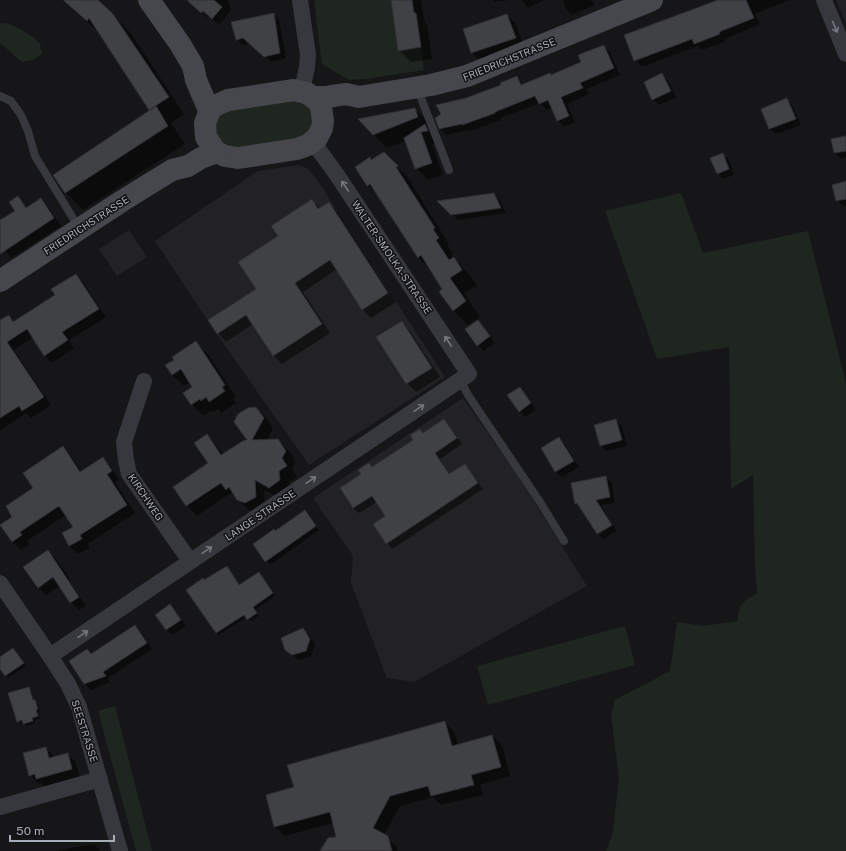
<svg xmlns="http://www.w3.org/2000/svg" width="846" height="851" font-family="'Public Sans',sans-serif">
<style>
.built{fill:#222225}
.green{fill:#1e261f}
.shadow{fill:#0007}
.building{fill:#404145;stroke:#303034}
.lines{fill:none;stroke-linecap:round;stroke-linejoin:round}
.service{stroke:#37383d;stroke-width:8}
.minor{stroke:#37383d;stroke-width:16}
.secondary{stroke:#45474d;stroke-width:22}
.oneway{stroke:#757881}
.labels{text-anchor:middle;stroke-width:3;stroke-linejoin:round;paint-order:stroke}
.street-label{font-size:10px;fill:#a8adb8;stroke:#111113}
</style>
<rect width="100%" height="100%" fill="#161618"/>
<g class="built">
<polygon points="836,0 846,0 846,24"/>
<polygon points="299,165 307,168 316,178 445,377 309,465 216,333 155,241 258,171"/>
<polygon points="129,230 147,257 117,276 99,249"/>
<polygon points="463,398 518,476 587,586 414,682 387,678 351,583 353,556 313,498"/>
</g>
<g class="green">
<polygon points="314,0 391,0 398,50 421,47 424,70 366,79 349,80 322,64"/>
<path d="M6 23C19 27 31 35 41 44L40 46 42 54 33 60 22 62 0 43V24Z"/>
<polygon points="300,99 312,109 314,125 303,138 235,150 224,148 212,124 220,112"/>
<path d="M681 193 703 253 808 231 846 383V851H606L613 832 619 777 611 715 615 700 670 671 677 622 703 626 738 621C737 605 745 600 757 593L755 566 753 475 731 489 729 347 657 359 605 211Z"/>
<polygon points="625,626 635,665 488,705 477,666"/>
<polygon points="115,706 152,851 136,851 98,711"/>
</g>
<g class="shadow">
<polygon points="62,0 96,0 113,15 130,32 184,114 171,123 185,144 83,210 66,193 55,175 151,111 101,34"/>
<polygon points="189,0 228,0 231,10 219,25 210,17 208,18"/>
<polygon points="391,0 421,0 425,23 427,25 432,59 411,62 399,50"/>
<polygon points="493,0 510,0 495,2"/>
<polygon points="522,0 544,0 528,8"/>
<polygon points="563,0 592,0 595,5 572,15 566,9"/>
<polygon points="720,0 789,0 755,14 760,24 725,39 726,41 702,50 698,46 645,66 641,66 634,59"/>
<polygon points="273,14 279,19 286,58 271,62 250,43 242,45 237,39"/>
<polygon points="507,15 516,24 524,47 481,62 472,53 464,30"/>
<polygon points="603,46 610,52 620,75 586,89 589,94 567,104 575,122 564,127 558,120 551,108 546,110 540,103 501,118 501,120 470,131 468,130 446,135 440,128 467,99 502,85 517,77 524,85 550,74 552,76 582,62"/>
<polygon points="662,75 668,80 676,97 659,105 653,99"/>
<polygon points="786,99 792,105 801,125 776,134 770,129 763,110"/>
<polygon points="415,109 429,123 439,143 432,144 443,175 428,180 416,168 406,141 387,148 373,134"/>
<polygon points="846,137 846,157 841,159 835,153"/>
<polygon points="384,153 412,182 411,183 449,244 447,245 453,254 451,255 469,274 477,286 464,293 480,317 468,325 453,310 443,290 432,271 418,257 377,194 368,185 372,161"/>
<polygon points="723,155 729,160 734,175 723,179 718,173"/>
<polygon points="846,182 846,205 843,206 837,200"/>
<polygon points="494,194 500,200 506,213 458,220 439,201"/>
<polygon points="17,197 28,208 41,200 48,207 61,226 11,258 0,245 0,222 16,211"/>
<polygon points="311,200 320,208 329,203 338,212 396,302 371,318 362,309 337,269 303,292 330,333 282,364 274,356 253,324 226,342 218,333 257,289 279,236"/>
<polygon points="76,275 83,282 106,317 69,340 74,348 52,363 44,355 33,337 14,350 51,405 31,418 26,413 0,431 0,321 9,316 15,322 56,296"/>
<polygon points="478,321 495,343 484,351 478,345"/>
<polygon points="401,322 410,331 440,377 416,392 407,383"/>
<polygon points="196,343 208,354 236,397 233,399 236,403 221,413 218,409 213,412 212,410 203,416 192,404 194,387 190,382 184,386 172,375 175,360"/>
<polygon points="519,388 525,394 536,410 525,417 509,396"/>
<polygon points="256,408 267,419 273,429 267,440 278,440 289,451 296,462 292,469 297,477 289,482 290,490 279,497 264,490 265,507 256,513 249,510 231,493 197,516 187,505 210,464 207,435 217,446 224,455 249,441"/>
<polygon points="444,420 449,426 462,444 440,459 450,475 465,465 470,471 483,489 392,549 387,543 387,517 377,502 359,513 353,508 372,468"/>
<polygon points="616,420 622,426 627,446 607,451 601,446"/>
<polygon points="559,438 565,444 579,467 562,477 556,472 542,449"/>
<polygon points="63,447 71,456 82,472 103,458 111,467 119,480 115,482 135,513 88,544 90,548 78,554 70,546 64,534 75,527 66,515 27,541 30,544 21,550 13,542 2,526 14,517"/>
<polygon points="606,477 612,483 615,503 601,505 612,524 598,533 582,509 576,503"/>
<polygon points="305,512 319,530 270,565 254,544 274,530 276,532"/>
<polygon points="613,525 617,531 603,539 599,535"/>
<polygon points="48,551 56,559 70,579 69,580 86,606 79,610 71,602 60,586 46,595 38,587"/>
<polygon points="259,573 275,596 255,610 259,616 251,621 247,617 219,635 188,591 240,586"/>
<polygon points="170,606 186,626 172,635 166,629"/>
<polygon points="135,626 141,632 152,649 108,678 110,682 91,690 85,684 70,662 92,655"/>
<polygon points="303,630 309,635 315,645 311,656 298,660 286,649"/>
<polygon points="13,649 26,666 8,678 0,667 0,658"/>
<polygon points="29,688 31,691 34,701 38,704 40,712 38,713 40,719 34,720 35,723 27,726 24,723 21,724 18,721"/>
<polygon points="445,722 454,732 458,745 492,736 502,745 510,776 480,785 483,795 441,805 433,797 400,806 384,835 397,847 398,851 321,851 337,837 333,823 285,836 275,827 295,788"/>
<polygon points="46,748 54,757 68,754 76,763 80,778 45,787 42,783 39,784 30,775"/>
<polygon points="94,844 101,851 59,851 59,850"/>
</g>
<g class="building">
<polygon points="63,0 98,0 113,14 169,97 149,110 89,18 87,21"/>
<polygon points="187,0 214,0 222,7 212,19 203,11 201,13"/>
<polygon points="391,0 412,0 414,13 416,13 421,47 398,51"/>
<polygon points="718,0 746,0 754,18 719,32 720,34 694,44 692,39 634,61 624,35"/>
<polygon points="274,13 280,53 264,57 243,38 236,40 231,22"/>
<polygon points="507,14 516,38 471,53 463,29"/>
<polygon points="604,45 614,68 580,83 583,88 561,97 569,116 557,121 548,100 539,104 535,96 495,112 495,113 462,125 462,124 439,129 435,118 441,114 436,105 466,98 501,85 500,83 517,76 521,85 550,73 551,75 581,62 578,55"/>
<polygon points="662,73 671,91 652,100 644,82"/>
<polygon points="787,98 796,119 769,129 761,109"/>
<polygon points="156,106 168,126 65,193 53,175"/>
<polygon points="415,108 418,117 373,135 358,119"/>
<polygon points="425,124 428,131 421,132 432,163 415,169 404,138"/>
<polygon points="846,136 846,151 834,153 831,139"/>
<polygon points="384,152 398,166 396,167 435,228 433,229 439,238 436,240 449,260 454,257 462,270 450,278 466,301 453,311 439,292 442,289 421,255 418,258 370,184 367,186 355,167 370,157 371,160"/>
<polygon points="723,153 729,169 717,174 710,158"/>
<polygon points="846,181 846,199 836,201 832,185"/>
<polygon points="494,193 501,208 451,215 437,201"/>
<polygon points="18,196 26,208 41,198 54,218 0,254 0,220 15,211 9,202"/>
<polygon points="312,199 318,209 329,202 388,293 362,310 330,260 295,283 322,324 273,356 246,315 217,334 208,320 256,289 238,262 278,236 271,226"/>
<polygon points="76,274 99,309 62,332 68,340 44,356 27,329 7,342 44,397 22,411 19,406 0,418 0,320 9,315 13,322 55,295 51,289"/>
<polygon points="478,320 490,336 477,346 465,329"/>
<polygon points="402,321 432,368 406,384 376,337"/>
<polygon points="196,341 225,385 222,387 225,391 209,402 206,397 201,401 200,399 191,405 183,393 192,387 181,369 172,375 165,365 174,360 172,357"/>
<polygon points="520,387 531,403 519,412 507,395"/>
<polygon points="256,407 264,418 252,440 278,439 286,451 282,458 287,466 279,471 280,480 269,488 255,480 256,497 245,503 237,500 229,487 226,490 221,483 186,506 173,487 208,463 194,443 207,434 221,455 243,441 247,440 234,422 238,414 248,408"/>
<polygon points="444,419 457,438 435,453 449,474 465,464 478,483 386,544 373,524 385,516 372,496 353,508 340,488 361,474 358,470 369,463 372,467 413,440 410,435 420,429 423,433"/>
<polygon points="616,419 622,440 600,446 594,425"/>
<polygon points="559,437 574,461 555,472 541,448"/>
<polygon points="63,446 80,472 103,457 112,471 107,474 127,505 80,535 82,539 69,546 62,533 73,527 59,506 20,532 22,535 12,542 0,525 12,517 6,506 33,488 23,473"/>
<polygon points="606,476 610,497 596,500 612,525 597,534 577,503 575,504 571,483"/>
<polygon points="305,510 316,526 265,562 253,544 274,529 275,531"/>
<polygon points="48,550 79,597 70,603 53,577 38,588 23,567"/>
<polygon points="227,566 239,585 259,572 273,593 253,607 257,613 247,620 244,615 216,633 186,590 203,578 204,580"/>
<polygon points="170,604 181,620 166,630 155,615"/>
<polygon points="135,625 147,643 103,672 106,676 84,684 69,661 87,649 91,654"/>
<polygon points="303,628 310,639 306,651 292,655 285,650 281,638"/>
<polygon points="13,648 24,663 5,676 0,669 0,657"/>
<polygon points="29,687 33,700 35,700 38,709 36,710 38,716 32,718 33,721 23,724 22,720 17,722 8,693"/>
<polygon points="445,721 452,746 492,735 501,767 471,775 474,785 431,796 428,786 390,796 373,828 388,836 392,851 320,851 328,838 336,837 330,812 274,827 266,795 294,787 287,765"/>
<polygon points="46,747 49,758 68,753 72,769 36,779 35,774 29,776 23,753"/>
</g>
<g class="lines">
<g class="service">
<polyline points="419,88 421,98 449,170"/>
<polyline points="0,96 11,101 21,115 28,131 35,156 79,228"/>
<polyline points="460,380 468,395 540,502 564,541"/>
</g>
<g class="minor">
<polyline points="300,0 308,55 307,67 302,91"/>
<polyline points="824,0 846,54"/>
<polyline points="144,381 124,442 126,460 129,474 190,561"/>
<polyline points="0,583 50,656 68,684 79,707 120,851"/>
<polyline points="50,656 469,374 337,175 313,142"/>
<polyline points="0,807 100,779"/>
</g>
<g class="secondary">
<polyline points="149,0 180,44 193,66 196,80 208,108 209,113 205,123 206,137 215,151 225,156 238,158 297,149 308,145 317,138 322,128 323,121 321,107 318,101 307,93 294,90 228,100 212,107 209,113"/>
<polyline points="314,97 326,97 346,94 359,97 431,85 467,76 652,0"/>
<polyline points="0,281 122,201 172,170 188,166 201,158 217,152"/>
</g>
</g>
<defs><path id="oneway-shaft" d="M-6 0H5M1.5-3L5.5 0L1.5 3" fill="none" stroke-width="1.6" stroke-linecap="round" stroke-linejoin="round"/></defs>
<g class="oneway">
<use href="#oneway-shaft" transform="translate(835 27) rotate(68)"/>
<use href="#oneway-shaft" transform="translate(345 186) rotate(-124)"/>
<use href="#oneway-shaft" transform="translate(448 341) rotate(-123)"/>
<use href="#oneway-shaft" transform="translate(419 408) rotate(-34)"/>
<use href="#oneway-shaft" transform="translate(311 480) rotate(-34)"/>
<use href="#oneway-shaft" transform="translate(207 550) rotate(-34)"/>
<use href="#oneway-shaft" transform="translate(83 634) rotate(-34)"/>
</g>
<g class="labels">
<g class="street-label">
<text transform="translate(509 59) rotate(-22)" y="4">FRIEDRICHSTRASSE</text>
<text transform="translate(86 225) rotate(-33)" y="4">FRIEDRICHSTRASSE</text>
<text transform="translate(392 257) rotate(56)" y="4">WALTER-SMOLKA-STRASSE</text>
<text transform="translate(146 497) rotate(56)" y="4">KIRCHWEG</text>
<text transform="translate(260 515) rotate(-34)" y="4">LANGE STRASSE</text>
<text transform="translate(85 731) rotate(72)" y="4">SEESTRASSE</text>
</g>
</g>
<path d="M10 835v6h104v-6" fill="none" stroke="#a8adb8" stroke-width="2"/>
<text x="16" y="835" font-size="12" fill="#a8adb8" stroke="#111113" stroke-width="3" paint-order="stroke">50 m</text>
</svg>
